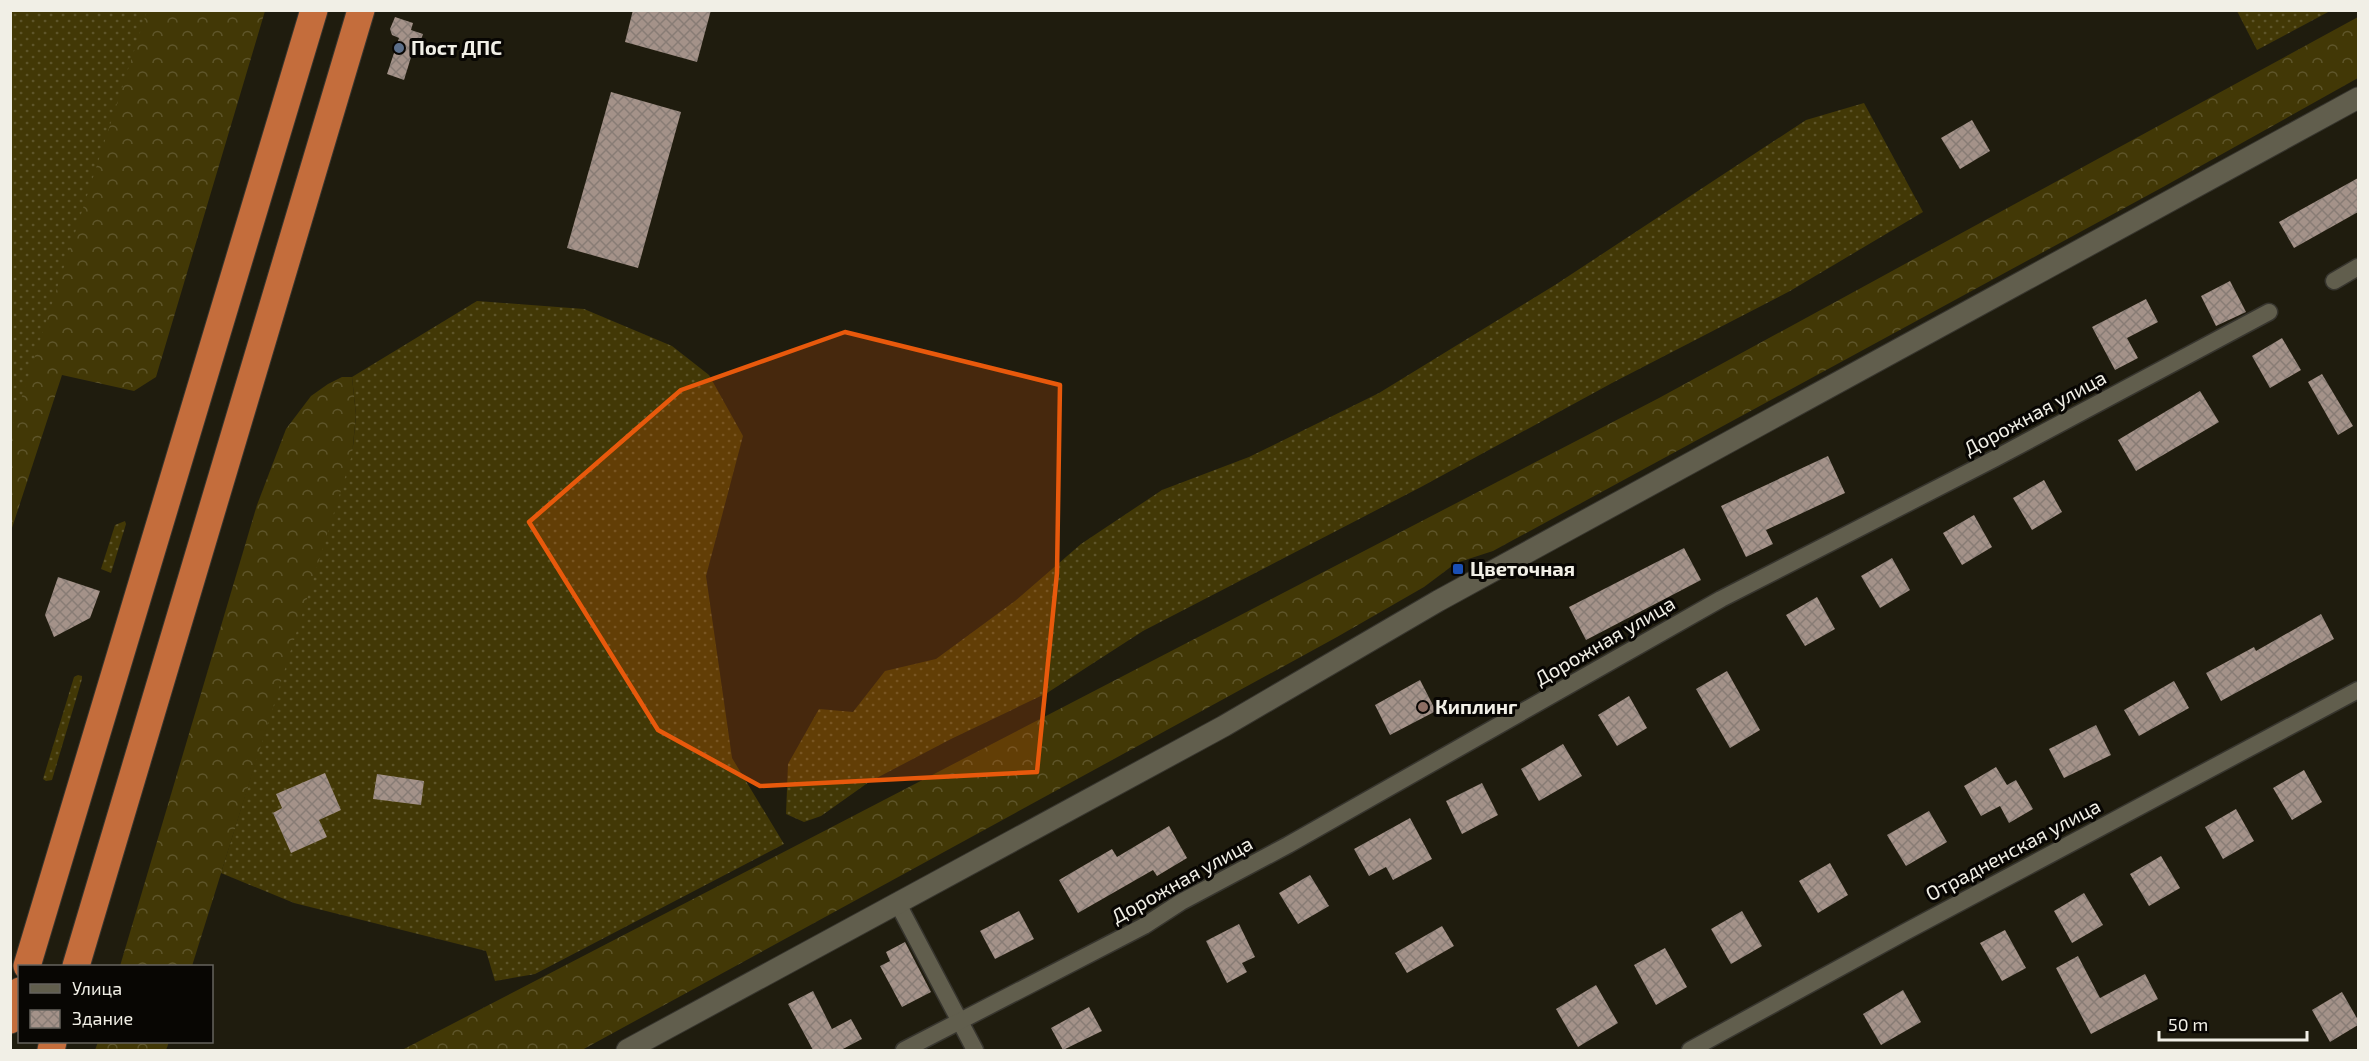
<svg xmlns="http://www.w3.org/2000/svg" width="2369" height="1061" font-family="'Exo 2',sans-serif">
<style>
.grass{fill:url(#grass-dots)}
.forest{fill:url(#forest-crowns)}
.building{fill:url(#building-cross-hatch)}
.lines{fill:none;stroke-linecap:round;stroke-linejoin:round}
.minor-casing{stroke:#37352e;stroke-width:19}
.tertiary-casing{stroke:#37352e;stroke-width:23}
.trunk-casing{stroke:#37352e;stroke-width:29}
.minor{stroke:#615e4d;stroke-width:16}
.tertiary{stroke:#615e4d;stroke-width:21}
.trunk{stroke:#c46d3c;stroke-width:27}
.marked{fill:#e8590c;fill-opacity:0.2;stroke:#e8590c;stroke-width:4.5;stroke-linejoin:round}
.service-dot{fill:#5c6f8a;stroke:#080603;stroke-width:2}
.transit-dot{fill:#1a4fb4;stroke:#080603;stroke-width:2}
.education-dot{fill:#8d6e63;stroke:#080603;stroke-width:2}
.labels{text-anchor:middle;stroke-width:6;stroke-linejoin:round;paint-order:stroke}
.poi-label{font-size:20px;font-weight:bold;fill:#f1efe6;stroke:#080603;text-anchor:start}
.street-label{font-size:20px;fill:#f1efe6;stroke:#080603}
</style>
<defs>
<pattern id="grass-dots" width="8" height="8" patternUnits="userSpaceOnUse" patternTransform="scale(1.5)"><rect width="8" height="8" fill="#423806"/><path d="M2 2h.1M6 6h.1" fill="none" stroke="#5e552a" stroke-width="1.8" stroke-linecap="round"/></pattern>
<pattern id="forest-crowns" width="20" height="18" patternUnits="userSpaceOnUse" patternTransform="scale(1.5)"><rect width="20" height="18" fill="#423806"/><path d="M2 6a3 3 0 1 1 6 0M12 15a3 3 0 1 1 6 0" fill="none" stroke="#5e552a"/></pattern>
<pattern id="building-cross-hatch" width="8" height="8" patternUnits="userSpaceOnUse" patternTransform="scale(1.5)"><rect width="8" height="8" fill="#a49289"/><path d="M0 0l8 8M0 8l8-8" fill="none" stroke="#887c75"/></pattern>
</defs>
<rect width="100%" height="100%" fill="#1f1c0e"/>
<g class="grass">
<polygon points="11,11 148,11 11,453"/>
<polygon points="2237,11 2330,11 2257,50"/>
<polygon points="1864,103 1923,212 1790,291 1612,383 1421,487 1143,631 1047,693 951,739 869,782 821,816 804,822 786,814 788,764 819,709 853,712 885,671 936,659 1015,601 1081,544 1162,490 1249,457 1379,393 1555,285 1806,120"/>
<polygon points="477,301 584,309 672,346 709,375 743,436 706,576 732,758 784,844 535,974 495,981 486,951 294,903 221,873 353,446 356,415 352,377"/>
<polygon points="125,521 126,524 111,573 101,569 115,525"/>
<polygon points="78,675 82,676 82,679 52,780 46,781 43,779 74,677"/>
</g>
<g class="forest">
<polygon points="147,11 265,11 156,377 134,391 62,375 11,531 11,430"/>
<polygon points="2358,17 2358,78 2163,187 1493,551 1456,563 1424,587 1337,637 582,1050 402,1050 1659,398"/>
<polygon points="342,377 352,377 356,415 352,455 192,966 120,966 257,505 286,429 311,396 328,384"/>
<polygon points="98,1042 169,1042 166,1050 95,1050"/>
</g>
<g class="building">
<polygon points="633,10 711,10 697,62 625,42"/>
<polygon points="395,17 413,23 411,30 423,34 416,55 412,54 404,80 387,74 399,38 392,35 390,29"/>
<polygon points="611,92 681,112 638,268 567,248"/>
<polygon points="1972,120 1990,151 1960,169 1941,138"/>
<polygon points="2358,178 2358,212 2294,248 2279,222"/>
<polygon points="2230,281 2246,312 2216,326 2201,296"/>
<polygon points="2146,299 2158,322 2127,338 2138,358 2115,370 2092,327"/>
<polygon points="2282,338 2301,370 2270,388 2252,356"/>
<polygon points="2322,374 2353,426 2338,435 2308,382"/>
<polygon points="2200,391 2219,422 2136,471 2118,440"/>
<polygon points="1828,456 1845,493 1766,530 1773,544 1746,557 1721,506"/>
<polygon points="2044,480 2062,512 2032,530 2013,498"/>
<polygon points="1974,515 1992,547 1962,565 1943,533"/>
<polygon points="1684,548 1701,580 1586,640 1569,607"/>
<polygon points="1892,558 1910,590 1880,608 1861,576"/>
<polygon points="58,577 100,591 90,618 54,637 45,615"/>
<polygon points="1817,597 1835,629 1805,646 1786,615"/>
<polygon points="2321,614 2334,639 2221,701 2206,673 2254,647 2256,651"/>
<polygon points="1727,671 1760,730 1730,748 1696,689"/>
<polygon points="1420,680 1436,711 1390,735 1375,705"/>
<polygon points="2174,681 2189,708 2139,736 2124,710"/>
<polygon points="1629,696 1647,728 1617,746 1598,715"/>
<polygon points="2096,725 2111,755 2064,778 2049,749"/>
<polygon points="1563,744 1582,776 1539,801 1521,769"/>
<polygon points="1996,767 2007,785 2016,780 2033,809 2009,823 2000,806 1981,816 1964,786"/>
<polygon points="2304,770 2322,802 2292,820 2273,788"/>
<polygon points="325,773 341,810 319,820 327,837 291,853 273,813 282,808 276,794"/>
<polygon points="377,774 424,781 421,805 373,799"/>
<polygon points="1482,783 1498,815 1462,834 1446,801"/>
<polygon points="2236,809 2254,841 2223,859 2205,827"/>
<polygon points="1929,811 1947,842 1906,866 1887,835"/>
<polygon points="1410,818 1432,859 1393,880 1386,867 1369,876 1354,849"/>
<polygon points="1169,826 1187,858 1157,876 1153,870 1078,913 1059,880 1112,849 1117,857"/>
<polygon points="2161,856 2180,888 2149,906 2130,874"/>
<polygon points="1830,863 1848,895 1818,913 1799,881"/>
<polygon points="1310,875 1329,906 1298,924 1279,893"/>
<polygon points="2084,893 2103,925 2072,943 2054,911"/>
<polygon points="1019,911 1034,939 995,959 980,931"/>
<polygon points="1742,911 1762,946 1731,964 1711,929"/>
<polygon points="1239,924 1255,957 1242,963 1247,972 1227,983 1206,941"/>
<polygon points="1442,926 1454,946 1407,973 1395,953"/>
<polygon points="2005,930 2026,968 2002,981 1980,943"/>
<polygon points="905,942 931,992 902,1007 880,966 890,961 886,952"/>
<polygon points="1665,948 1687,987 1656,1005 1634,965"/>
<polygon points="2078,956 2100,998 2145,974 2158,999 2091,1034 2056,968"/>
<polygon points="1596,985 1618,1023 1578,1047 1556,1009"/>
<polygon points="1903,990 1921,1022 1881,1045 1863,1014"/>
<polygon points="813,991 832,1029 851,1019 862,1039 841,1050 813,1050 788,1004"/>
<polygon points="2342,992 2358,1020 2358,1025 2330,1042 2312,1010"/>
<polygon points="1089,1007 1102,1031 1063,1050 1051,1028"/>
</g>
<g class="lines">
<g class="minor-casing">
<g id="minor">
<polyline points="2334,281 2358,267"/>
<polyline points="898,904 975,1050"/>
<polyline points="904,1050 1144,926 1181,902 1288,845 1721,599 1994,459 2269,312"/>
<polyline points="1690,1050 1905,932 2358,690"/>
</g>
</g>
<g class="tertiary-casing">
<polyline id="tertiary" points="627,1050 1224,726 1438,601 2358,98"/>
</g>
<g class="trunk-casing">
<g id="trunk">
<polyline points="27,966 314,10"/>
<polyline points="76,966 361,10"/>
<polyline points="10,1020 20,991"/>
<polyline points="51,1050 53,1042"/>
</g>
</g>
<use href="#minor" class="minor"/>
<use href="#tertiary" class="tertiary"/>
<use href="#trunk" class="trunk"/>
</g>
<path class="marked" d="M845 332 1060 385 1057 573 1037 772 760 786 658 730 529 522 681 390Z"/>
<circle class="service-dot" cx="399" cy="48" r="6"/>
<rect class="transit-dot" x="1452" y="563" width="12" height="12" rx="3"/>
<circle class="education-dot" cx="1423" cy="707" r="6"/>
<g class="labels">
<g class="poi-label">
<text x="411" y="55">Пост ДПС</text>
<text x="1470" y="576">Цветочная</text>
<text x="1435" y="714">Киплинг</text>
</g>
<g class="street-label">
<text transform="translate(2035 413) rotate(-28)" y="7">Дорожная улица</text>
<text transform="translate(1605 641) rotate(-30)" y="7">Дорожная улица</text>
<text transform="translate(2013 850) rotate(-28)" y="7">Отрадненская улица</text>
<text transform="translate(1182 880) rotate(-29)" y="7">Дорожная улица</text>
</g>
</g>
<rect width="2369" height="1061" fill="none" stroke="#f1efe6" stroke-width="24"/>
<rect x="18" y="965" width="195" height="78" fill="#080603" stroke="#65635e" stroke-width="1.5"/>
<rect x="30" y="984" width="30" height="9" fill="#615e4d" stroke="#65635e" stroke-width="1.5"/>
<text x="72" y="995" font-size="18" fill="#f1efe6">Улица</text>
<rect x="30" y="1010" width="30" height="18" fill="url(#building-cross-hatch)" stroke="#65635e" stroke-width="1.5"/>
<text x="72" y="1025" font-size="18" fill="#f1efe6">Здание</text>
<path d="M2159 1031v9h148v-9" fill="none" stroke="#f1efe6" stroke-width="3"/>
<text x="2168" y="1031" font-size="18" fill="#f1efe6" stroke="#080603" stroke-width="4.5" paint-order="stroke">50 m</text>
</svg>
